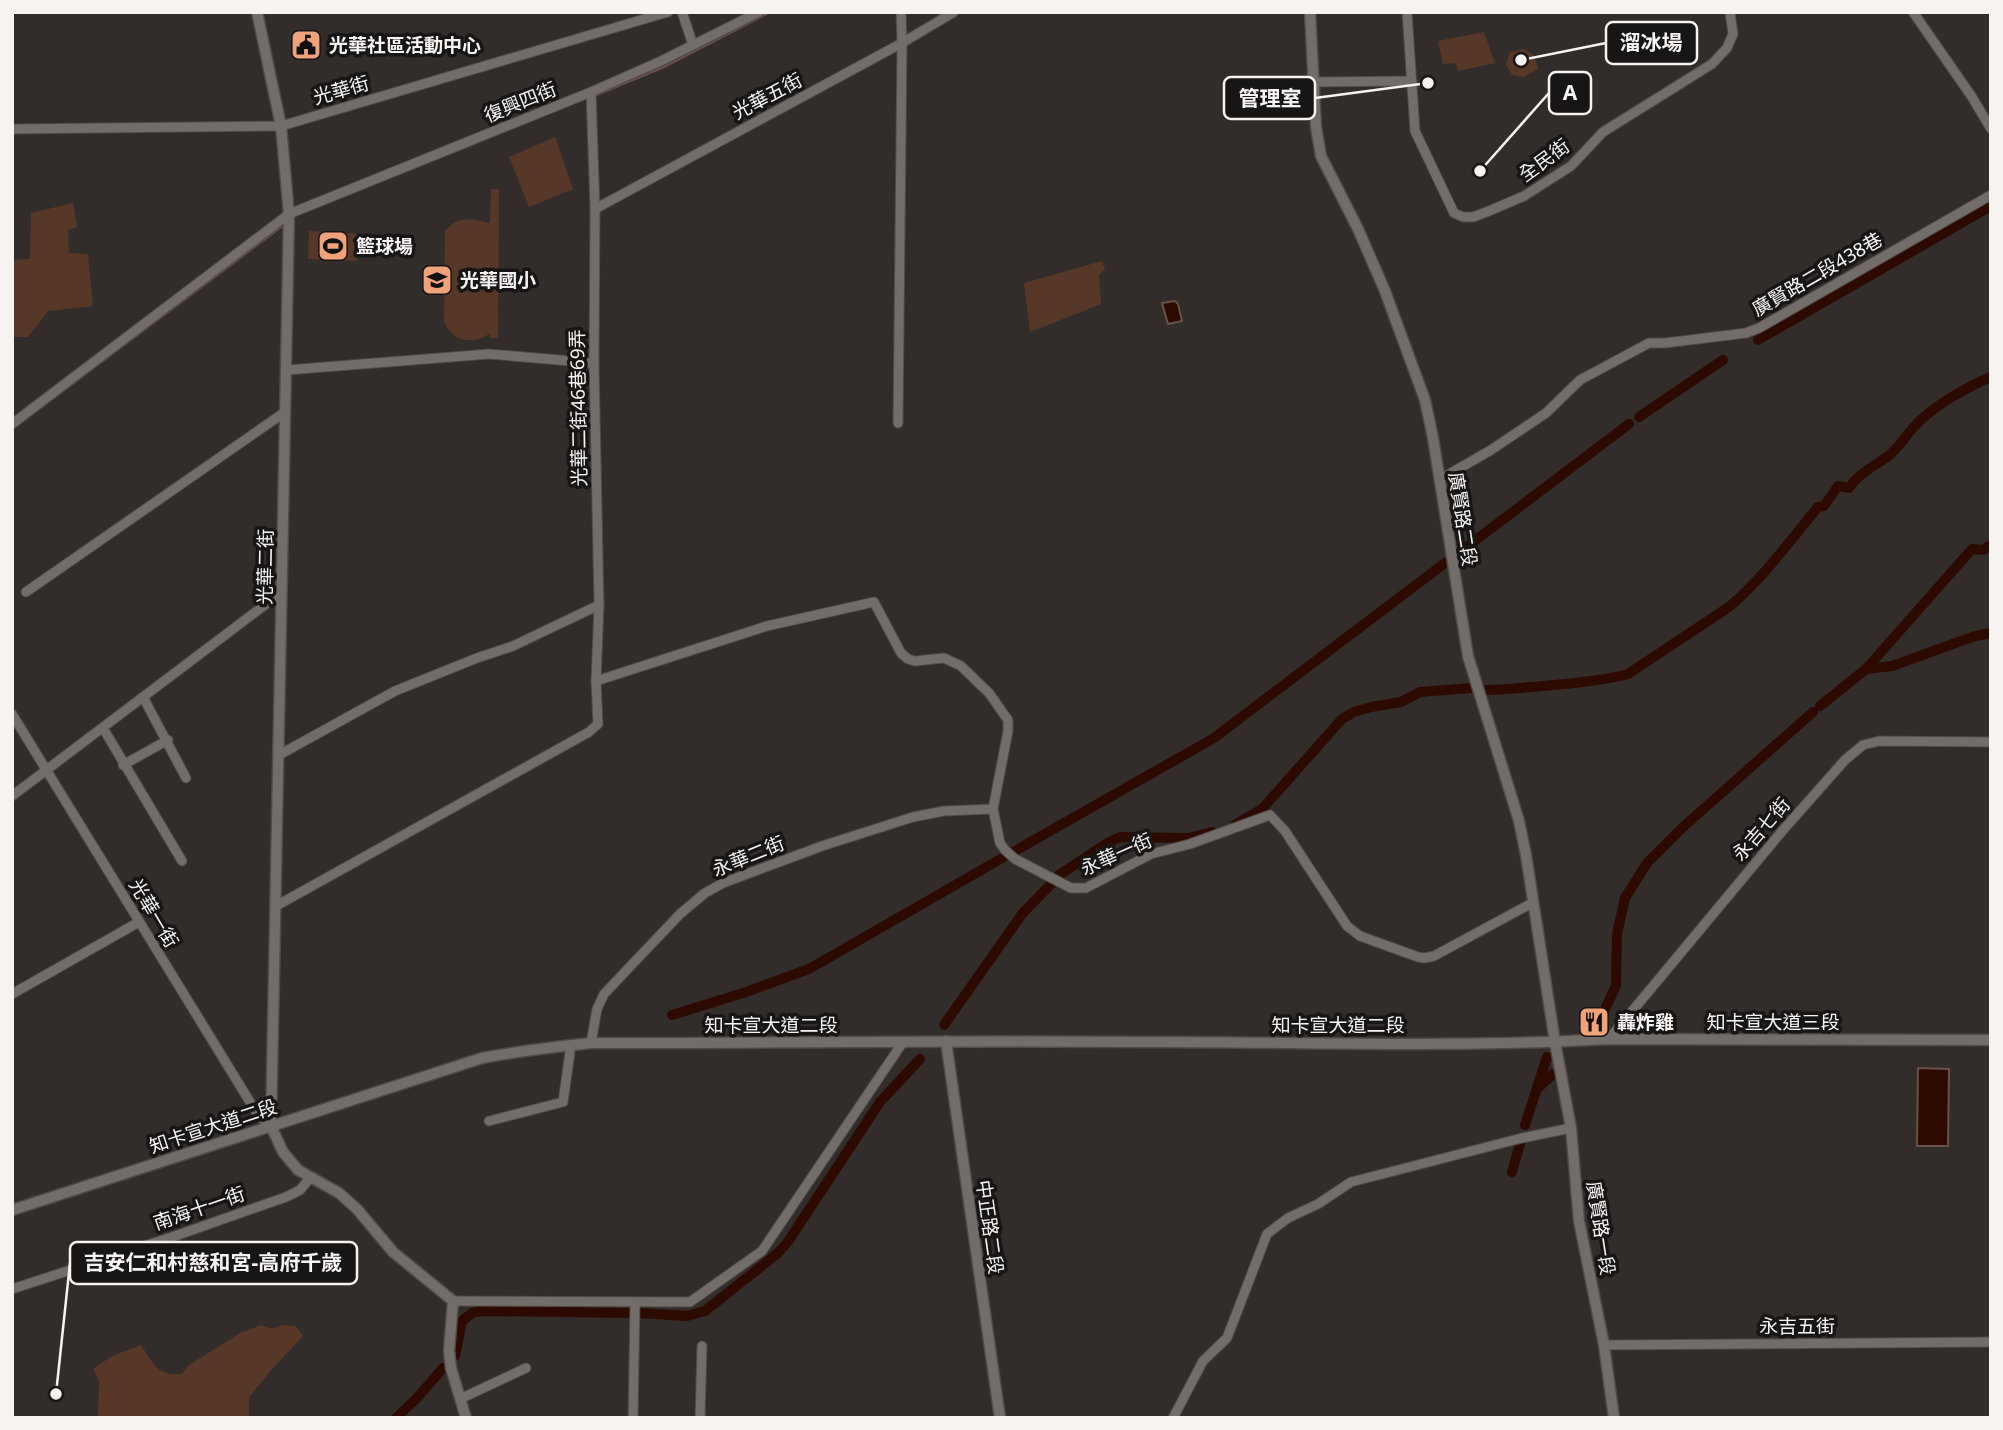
<svg xmlns="http://www.w3.org/2000/svg" width="2003" height="1430" font-family="'Noto Sans','Noto Sans TC',sans-serif">
<style>
.green{fill:#573828}
.water{fill:#2d0a00;stroke:#695048;stroke-width:2}
.lines{fill:none;stroke-linecap:round;stroke-linejoin:round}
.stream{stroke:#695048;stroke-width:2.5}
.canal{stroke:#2d0a00;stroke-width:10}
.minor-casing{stroke:#4f4a48;stroke-width:11}
.tertiary-casing{stroke:#4f4a48;stroke-width:13}
.minor{stroke:#736d6a;stroke-width:9}
.tertiary{stroke:#736d6a;stroke-width:10}
.labels{text-anchor:middle;stroke-width:7;stroke-linejoin:round;paint-order:stroke}
.poi-label{font-size:19px;font-weight:bold;fill:#f6f3f1;stroke:#181615;text-anchor:start}
.street-label{font-size:19px;fill:#f6f3f1;stroke:#181615}
.leader{fill:none;stroke:#f6f3f1;stroke-width:2.5}
.callout-dot{fill:#f6f3f1;stroke:#181615;stroke-width:2.5}
.callout{fill:#181615;stroke:#f6f3f1;stroke-width:2.5}
.callout-label{font-size:21px;text-anchor:middle;font-weight:bold;fill:#f6f3f1}
</style>
<rect width="100%" height="100%" fill="#322d2a"/>
<g class="green">
<polygon points="1484,32 1495,63 1458,71 1456,63 1443,64 1438,41"/>
<polygon points="1524,49 1534,55 1538,69 1524,77 1512,75 1506,64 1510,52"/>
<polygon points="555,137 573,189 529,207 509,157"/>
<path d="M491 189H499L498 338H490V333C474 346 451 341 444 321L445 231C458 215 472 219 490 223Z"/>
<polygon points="73,203 77,227 68,230 69,253 88,254 93,306 48,311 28,337 12,337 12,260 30,259 31,213"/>
<polygon points="309,231 359,234 357,261 308,259"/>
<polygon points="1102,261 1105,270 1099,274 1101,304 1030,332 1024,283"/>
<path d="M261 1325 272 1329 282 1325 296 1326 303 1336 273 1368 249 1397V1418H98L99 1380 93 1369 112 1356 141 1345C153 1363 157 1376 182 1374L189 1365 240 1333Z"/>
</g>
<g class="water">
<polygon points="1175,301 1178,304 1182,321 1168,324 1162,303"/>
<polygon points="1918,1068 1949,1069 1948,1146 1917,1146"/>
</g>
<g class="lines">
<g class="stream">
<polyline points="596,95 666,66 770,12"/>
<polyline points="12,429 281,227"/>
</g>
<g class="canal">
<polyline points="1758,340 1991,206"/>
<polyline points="1639,417 1723,360"/>
<polyline points="1460,552 1629,424"/>
<polyline points="1866,669 1892,666 1975,636 1991,633"/>
<path d="M1486 690C1515 689 1544 686 1574 683 1592 681 1610 679 1628 674L1729 607C1763 578 1790 541 1818 507L1824 506 1838 486 1849 488C1859 473 1873 467 1887 457 1898 449 1904 438 1913 428 1930 408 1966 387 1991 377"/>
<polyline points="1820,706 1866,669 1972,549 1983,550 1991,545"/>
<polyline points="1236,824 1262,809 1342,719 1354,712 1371,707 1401,702 1420,692 1472,688"/>
<polyline points="1013,852 1214,738 1445,563"/>
<polyline points="1059,875 1109,842 1120,837 1188,838 1212,832"/>
<polyline points="672,1015 743,993 809,969 1004,857"/>
<polyline points="944,1025 1022,914 1052,883"/>
<polyline points="1596,1028 1616,986 1617,934 1625,898 1647,863 1682,828 1813,712"/>
<polyline points="1538,1088 1553,1074"/>
<polyline points="1525,1125 1547,1057"/>
<polyline points="1512,1172 1520,1144"/>
<polyline points="639,1313 687,1316 705,1311 778,1253 787,1243 880,1102 920,1059"/>
<polyline points="455,1356 462,1321 472,1313 481,1311 632,1313"/>
<polyline points="396,1418 417,1398 443,1368"/>
</g>
<g class="minor-casing">
<g id="minor">
<polyline points="682,12 693,45"/>
<polyline points="1407,12 1415,131 1454,213 1463,217 1473,217 1489,211 1524,196 1571,166 1603,132 1712,64 1727,48 1733,34 1730,12"/>
<polyline points="1913,12 1972,97 1991,129"/>
<polyline points="1314,82 1412,81"/>
<polyline points="12,129 281,126 668,12"/>
<polyline points="595,209 902,43 954,12"/>
<polyline points="287,370 489,354 594,363"/>
<polyline points="898,423 902,43 901,12"/>
<polyline points="12,424 289,214 591,92 661,61 759,12"/>
<polyline points="1439,480 1491,450 1546,413 1580,380 1649,343 1665,343 1746,333 1759,328 1991,195"/>
<polyline points="26,592 285,412"/>
<polyline points="596,681 767,626 874,602 901,653 908,659 915,661 944,658 961,666 989,693 1008,720 1008,731 993,809 1000,843 1005,850 1015,859 1071,888 1086,888 1151,854 1190,844 1270,815 1285,831 1347,926 1360,936 1418,957 1424,958 1434,956 1532,903"/>
<polyline points="143,697 186,778"/>
<polyline points="12,714 258,1115 271,1126"/>
<polyline points="103,728 182,861"/>
<polyline points="279,755 395,691 477,658 513,646 599,605"/>
<polyline points="123,765 168,740"/>
<polyline points="12,796 282,592"/>
<polyline points="276,906 589,732 598,724 596,681 599,605 594,363 595,209 591,92"/>
<polyline points="12,994 139,922"/>
<polyline points="1609,1039 1783,830 1845,760 1863,745 1879,741 1991,742"/>
<polyline points="591,1043 597,1009 604,994 680,914 705,893 723,883 822,846 913,817 944,811 993,809"/>
<polyline points="489,1121 563,1102 571,1045"/>
<polyline points="12,1289 175,1236 286,1197 300,1190 311,1177"/>
<polyline points="453,1301 690,1302 762,1251 903,1042"/>
<polyline points="1604,1345 1991,1342"/>
<polyline points="460,1399 526,1368"/>
<polyline points="633,1418 635,1303"/>
<polyline points="700,1418 702,1346"/>
<polyline points="1173,1418 1203,1361 1227,1338 1267,1234 1288,1218 1318,1204 1351,1182 1522,1138 1571,1128"/>
</g>
</g>
<g class="tertiary-casing">
<g id="tertiary">
<polyline points="257,12 281,126 289,214 271,1126 283,1152 298,1170 339,1193 357,1209 393,1252 453,1301 449,1351 451,1368 466,1418"/>
<polyline points="1310,12 1316,127 1321,156 1358,229 1385,291 1425,400 1433,438 1468,656 1519,821 1526,855 1555,1042 1571,1128 1579,1221 1604,1345 1614,1418"/>
<polyline points="946,1041 1000,1418"/>
<path d="M12 1210 482 1058C519 1051 553 1047 591 1043 779 1043 966 1040 1153 1042 1305 1042 1458 1048 1609 1039L1991 1040"/>
</g>
</g>
<use href="#minor" class="minor"/>
<use href="#tertiary" class="tertiary"/>
</g>
<defs>
<g id="civic-square" transform="scale(1.575)"><rect x="-9" y="-9" width="18" height="18" rx="4" fill="#f0a27b" stroke="#181615"/><path d="M-.6-6.5H3V-4.5H.6V-3L4-1V1h2V6H-6V1h2V-1L-.6-3ZM-1.2 2.5V6h2.4V2.5Z" fill="#111"/></g>
<g id="stadium-square" transform="scale(1.575)"><rect x="-9" y="-9" width="18" height="18" rx="4" fill="#f0a27b" stroke="#181615"/><path d="M0-5a6.5 5 0 1 0 0 10a6.5 5 0 1 0 0-10ZM-3.5-1.8h7v3.6h-7Z" fill="#111"/></g>
<g id="school-square" transform="scale(1.575)"><rect x="-9" y="-9" width="18" height="18" rx="4" fill="#f0a27b" stroke="#181615"/><path d="M0-5L7-2L0 1L-7-2ZM-4 1L0 2.5L4 1V4Q0 6-4 4Z" fill="#111"/></g>
<g id="restaurant-square" transform="scale(1.575)"><rect x="-9" y="-9" width="18" height="18" rx="4" fill="#f0a27b" stroke="#181615"/><path d="M-5-6h1v4h1v-4h1v4h1v-4h1v5L-1.5 .5V6h-2V.5L-5-1ZM5-6V6H3V1.5H1.5Q1.5-4 5-6Z" fill="#111"/></g>
</defs>
<g fill-rule="evenodd">
<use href="#civic-square" x="306" y="45"/>
<use href="#stadium-square" x="333" y="246"/>
<use href="#school-square" x="437" y="280"/>
<use href="#restaurant-square" x="1594" y="1022"/>
</g>
<g class="labels">
<g class="poi-label">
<text x="329" y="52">光華社區活動中心</text>
<text x="356" y="253">籃球場</text>
<text x="460" y="287">光華國小</text>
<text x="1617" y="1029">轟炸雞</text>
</g>
<g class="street-label">
<text transform="translate(341 90) rotate(-16)" y="7">光華街</text>
<text transform="translate(767 96) rotate(-28)" y="7">光華五街</text>
<text transform="translate(520 102) rotate(-22)" y="7">復興四街</text>
<text transform="translate(1544 160) rotate(-36)" y="7">全民街</text>
<text transform="translate(1817 274) rotate(-30)" y="7">廣賢路二段438巷</text>
<text transform="translate(578 408) rotate(-91)" y="7">光華二街46巷69弄</text>
<text transform="translate(1463 519) rotate(81)" y="7">廣賢路二段</text>
<text transform="translate(265 567) rotate(-89)" y="7">光華二街</text>
<text transform="translate(1761 829) rotate(-49)" y="7">永吉七街</text>
<text transform="translate(1116 854) rotate(-24)" y="7">永華一街</text>
<text transform="translate(748 856) rotate(-22)" y="7">永華二街</text>
<text transform="translate(154 913) rotate(59)" y="7">光華一街</text>
<text x="1773" y="1029">知卡宣大道三段</text>
<text x="771" y="1032">知卡宣大道二段</text>
<text x="1338" y="1032">知卡宣大道二段</text>
<text transform="translate(213 1126) rotate(-18)" y="7">知卡宣大道二段</text>
<text transform="translate(199 1208) rotate(-19)" y="7">南海十一街</text>
<text transform="translate(990 1227) rotate(82)" y="7">中正路二段</text>
<text transform="translate(1601 1228) rotate(81)" y="7">廣賢路一段</text>
<text x="1797" y="1333">永吉五街</text>
</g>
</g>
<path class="leader" d="M1521 60L1606 43M1480 171L1549 93M1428 83L1315 98M56 1394L70 1263"/>
<g class="callout-dot">
<circle cx="1521" cy="60" r="7"/>
<circle cx="1480" cy="171" r="7"/>
<circle cx="1428" cy="83" r="7"/>
<circle cx="56" cy="1394" r="7"/>
</g>
<g class="callout">
<rect x="1606" y="22" width="91" height="42" rx="7"/>
<rect x="1549" y="72" width="42" height="42" rx="7"/>
<rect x="1224" y="77" width="91" height="42" rx="7"/>
<rect x="70" y="1242" width="287" height="42" rx="7"/>
</g>
<g class="callout-label">
<text x="1651" y="50">溜冰場</text>
<text x="1570" y="100">A</text>
<text x="1270" y="106">管理室</text>
<text x="213" y="1270">吉安仁和村慈和宮-高府千歲</text>
</g>
<rect width="2003" height="1430" fill="none" stroke="#f6f3f1" stroke-width="28"/>
</svg>
